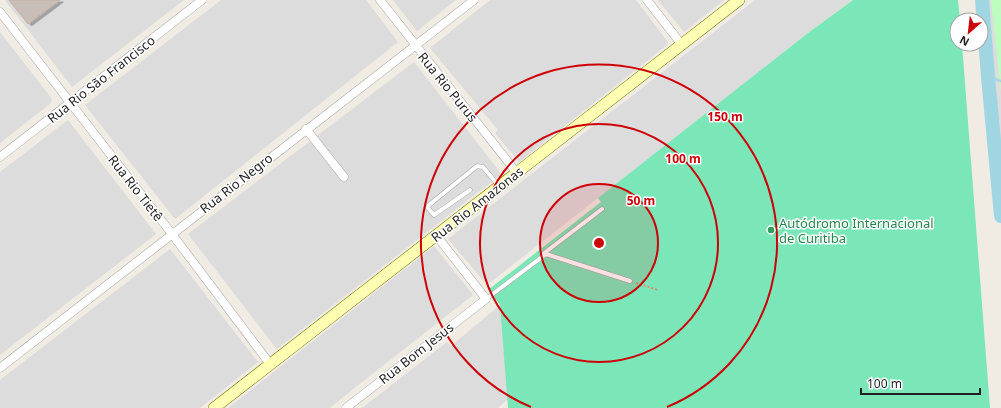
<svg xmlns="http://www.w3.org/2000/svg" width="1001" height="408" font-family="'Noto Sans',sans-serif">
<style>
.residential{fill:#dddcdc}
.park{fill:#bdfec0}
.pitch{fill:#7be7b9}
.lines{fill:none;stroke-linecap:round;stroke-linejoin:round}
.stream{stroke:#a0d6e2;stroke-width:2.5}
.river{stroke:#a0d6e2;stroke-width:14}
.building{fill:#c9beb7;stroke:#c4b1a5;filter:url(#shadow)}
.service-casing{stroke:#a6a6a6;stroke-width:5}
.minor-casing{stroke:#a6a6a6;stroke-width:9}
.secondary-casing{stroke:#737b00;stroke-width:12}
.path{stroke:#ff7166;stroke-width:1.5;stroke-dasharray:2 2;stroke-linecap:butt}
.service{stroke:#fff;stroke-width:4}
.minor{stroke:#fff;stroke-width:8}
.secondary{stroke:#feffb3;stroke-width:11}
.ring{fill:none;stroke:#cd0007;stroke-width:2}
.leisure-dot{fill:#2e9e5b;stroke:#fff;stroke-width:1.5}
.labels{text-anchor:middle;stroke-width:3;stroke-linejoin:round;paint-order:stroke}
.street-label{font-size:13px;fill:#1f1f1f;stroke:#fff}
.leisure-label{font-size:13px;fill:#27864d;stroke:#fff;text-anchor:start}
.centre{fill:#cd0007;stroke:#fff;stroke-width:2}
.ring-label{font-size:12px;text-anchor:middle;font-weight:bold;fill:#cd0007;stroke:#fff;stroke-width:3;stroke-linejoin:round;paint-order:stroke}
</style>
<defs>
<filter id="shadow"><feDropShadow dx="3.5" dy="2" stdDeviation="0" flood-color="#0004"/></filter>
</defs>
<rect width="100%" height="100%" fill="#f0ece4"/>
<g class="residential">
<polygon points="5,0 184,0 72,87"/>
<polygon points="221,0 366,0 398,42 175,219 85,105"/>
<polygon points="393,0 456,0 417,31"/>
<polygon points="490,0 636,0 668,42 667,45 519,162 495,133 498,130 430,48"/>
<polygon points="658,0 724,0 684,32"/>
<polygon points="755,0 853,0 816,27 487,285 448,239"/>
<polygon points="981,0 1001,0 1001,174"/>
<polygon points="0,32 52,99 51,103 0,143"/>
<polygon points="414,62 500,172 499,176 278,348 276,348 188,234"/>
<polygon points="68,120 156,234 0,355 0,172"/>
<polygon points="434,246 473,295 352,390 330,408 228,408"/>
<polygon points="170,249 258,362 200,408 0,408 0,380"/>
<polygon points="500,305 508,399 498,408 362,408 447,342 451,346"/>
</g>
<polygon class="park" points="991,0 1001,0 1001,92"/>
<polygon class="pitch" points="853,0 958,0 960,20 957,20 957,44 962,44 990,408 508,408 500,305 488,290 601,202 598,198 808,33"/>
<g class="lines">
<polyline class="stream" points="988,77 1001,81"/>
<polyline class="river" points="982,0 988,77 1001,216"/>
</g>
<polygon class="building" points="9,0 60,0 28,24"/>
<g class="lines">
<g class="service-casing">
<g id="service">
<polyline points="470,190 434,215 428,208 429,205 477,166 483,167 498,185"/>
<polyline points="543,254 602,209"/>
<polyline points="486,299 546,254 630,281"/>
</g>
</g>
<g class="minor-casing">
<g id="minor">
<polyline points="380,0 517,173"/>
<polyline points="647,0 682,45"/>
<polyline points="0,12 172,234 270,364"/>
<polyline points="306,129 344,177"/>
<polyline points="0,157 202,0"/>
<polyline points="0,368 474,0"/>
<polyline points="346,408 486,299 436,235"/>
</g>
</g>
<g class="secondary-casing">
<polyline id="secondary" points="214,408 739,0"/>
</g>
<polyline class="path" points="636,283 658,290"/>
<use href="#service" class="service"/>
<use href="#minor" class="minor"/>
<use href="#secondary" class="secondary"/>
</g>
<circle cx="599" cy="243" r="59" fill="#cd0007" fill-opacity=".12"/>
<g class="ring">
<circle cx="599" cy="243" r="59"/>
<circle cx="599" cy="243" r="119"/>
<path d="M531 407A178 178 0 1 1 667 407"/>
</g>
<circle class="leisure-dot" cx="771" cy="230" r="4"/>
<g class="labels">
<g class="street-label">
<text transform="translate(101 79) rotate(-38)" y="5">Rua Rio São Francisco</text>
<text transform="translate(448 87) rotate(51)" y="5">Rua Rio Purus</text>
<text transform="translate(236 183) rotate(-38)" y="5">Rua Rio Negro</text>
<text transform="translate(136 188) rotate(52)" y="5">Rua Rio Tietê</text>
<text transform="translate(477 204) rotate(-38)" y="5">Rua Rio Amazonas</text>
<text transform="translate(416 353) rotate(-38)" y="5">Rua Bom Jesus</text>
</g>
<g class="leisure-label">
<text x="779" y="228">Autódromo Internacional<tspan x="779" dy="15">de Curitiba</tspan></text>
</g>
</g>
<circle cx="599" cy="243" r="6" class="centre"/>
<g class="ring-label">
<text x="725" y="121">150 m</text>
<text x="683" y="163">100 m</text>
<text x="641" y="205">50 m</text>
</g>
<g transform="translate(969 32) rotate(208)"><circle r="19" fill="#ffffff" stroke="#a5a5a5"/>
<path d="M0-3L7 15L0 10L-7 15Z" fill="#cd0007"/>
<text y="-6" font-size="11" font-weight="bold" text-anchor="middle" fill="#1f1f1f">N</text>
</g>
<path d="M861 388v6h119v-6" fill="none" stroke="#1f1f1f" stroke-width="2"/>
<text x="867" y="388" font-size="12" fill="#1f1f1f" stroke="#ffffff" stroke-width="3" paint-order="stroke">100 m</text>
</svg>
